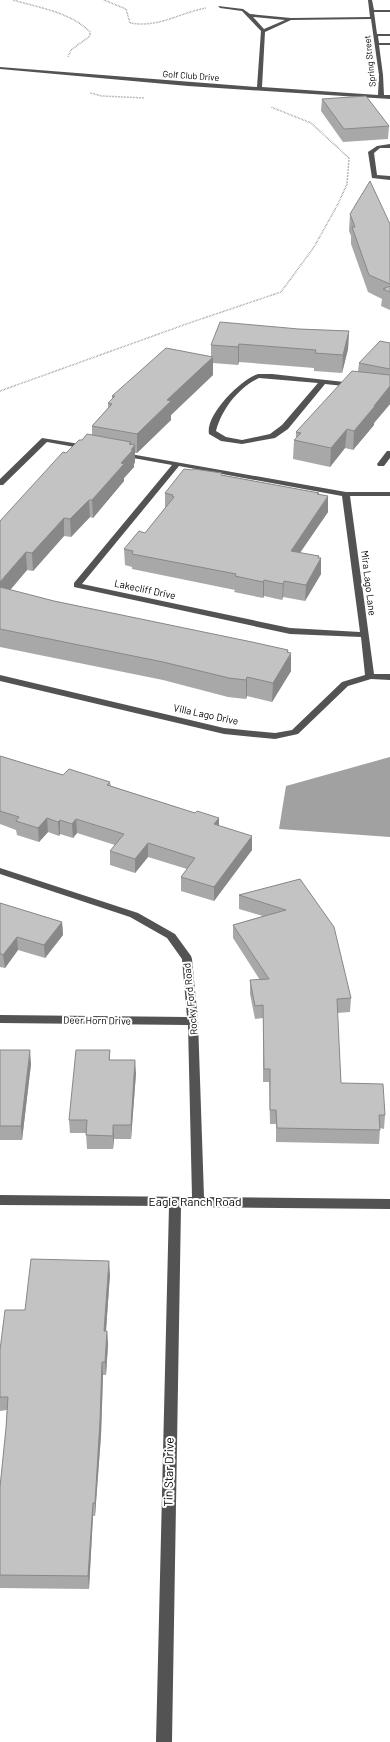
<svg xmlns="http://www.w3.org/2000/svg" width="390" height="1742" font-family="Barlow,sans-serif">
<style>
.water{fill:#a1a1a1}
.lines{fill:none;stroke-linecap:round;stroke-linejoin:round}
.path{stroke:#757575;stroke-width:1.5;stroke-dasharray:0.5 1;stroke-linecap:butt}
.minor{fill:#535353;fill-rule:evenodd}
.wall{fill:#a8a8a8}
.shaded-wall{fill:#888}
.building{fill:#c3c3c3;stroke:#888}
.labels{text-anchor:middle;stroke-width:4;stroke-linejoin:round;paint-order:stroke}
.far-street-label{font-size:9px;fill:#000;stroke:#fff}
.street-label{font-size:10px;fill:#000;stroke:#fff}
.near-street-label{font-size:12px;fill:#000;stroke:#fff}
</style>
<rect width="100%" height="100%" fill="#fff"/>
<polygon class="water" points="390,757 390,837 279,829 286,786"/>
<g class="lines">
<g class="path">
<path d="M13 0C40 8 70 12 90 32V36L71 50 68 57"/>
<path d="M104 0 126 9 130 23C159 28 179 13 206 8"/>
<polyline points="90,93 102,96 145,98"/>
<polyline points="0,391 192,322 281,292 314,247 338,204 347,184 349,158 311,123 271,107"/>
</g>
<g class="minor">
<path d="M368 0H372L374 10H390V12H374L377 34H390V36H378L379 43H390V45H379L383 75 384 95H390V99L188 86 0 69V67L257 87 261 31 242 11 220 8 218 6 243 9 250 14 291 18 370 17ZM253 17 285 20 264 29ZM371 19 379 75 378 95 262 87 265 32 291 20Z"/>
<polygon points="390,144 390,148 380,148 374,153 377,175 390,176 390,180 372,178 368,152 377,146"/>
<path d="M258 374H272L353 383 356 385 353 387 325 384 288 429 275 438 242 444 221 441 209 434C205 415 241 379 258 374ZM259 378 318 383 282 425 270 434 242 440 226 437 216 431C222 409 238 388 259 378Z"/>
<polygon points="42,438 86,445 90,447 86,449 47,442 3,485 0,485 0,479"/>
<polygon points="387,451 390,451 390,458 384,466 378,466 377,464"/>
<path d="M119 452 346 492H390V496H350L374 674H390V680L371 679 348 686 298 734 275 739 224 734 0 681V675L224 728 275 733 292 730 342 682 365 675 361 637 290 634 74 587V583L172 465 122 456H119ZM179 466 342 496 360 632 290 628 82 584Z"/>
<polygon points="0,868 138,913 175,934 191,956 192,959 198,1021 204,1197 390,1199 390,1209 181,1207 172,1742 156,1742 169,1206 0,1205 0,1195 192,1197 188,1025 0,1023 0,1015 187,1017 182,959 167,938 130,917 0,874"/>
</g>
</g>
<g class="wall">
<polygon points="322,99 389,126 388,139 343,142 321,111"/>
<polygon points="350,214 390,224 390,310 381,306 382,299 368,292 351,244 351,236 349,231"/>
<polygon points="299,329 349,331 348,349 342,373 314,371 314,368 239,362 238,365 213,363 213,375 171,415 171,420 137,453 135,453 135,462 134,464 134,467 124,478 124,481 93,518 90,517 71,537 64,536 33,571 27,570 10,590 54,601 288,650 291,671 272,702 247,696 246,699 228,697 163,680 0,647 0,521 66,453 82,440 92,435 92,426 108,408 108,403 112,399 112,396 211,357 211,345"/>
<polygon points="390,343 390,404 374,423 374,425 353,450 345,448 330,467 293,459 294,440 296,438 296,432 358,371 359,363"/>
<polygon points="222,475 319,493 318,494 328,512 300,553 319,556 319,558 321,558 321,574 305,601 283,597 282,600 264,596 263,598 234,592 235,590 132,569 132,567 125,565 124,549 145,533 165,508 165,493"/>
<polygon points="0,756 63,775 110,782 111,786 195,813 219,818 219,826 252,850 214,901 181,891 181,877 187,869 148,857 135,873 110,865 110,851 115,845 77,833 73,838 60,834 59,836 48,832 39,842 17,835 16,830 0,824"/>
<polygon points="300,879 351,998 350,1012 337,1013 341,1083 385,1115 384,1129 380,1128 379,1144 276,1142 276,1124 270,1124 269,1082 263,1082 263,1018 255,1019 250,994 250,980 260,980 233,938 233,925 263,916 239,909 239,895"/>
<polygon points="0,903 62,922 63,935 45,958 18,950 5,968 0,967"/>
<polygon points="0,1050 31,1064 22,1140 0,1140"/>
<polygon points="110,1050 110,1060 136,1073 131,1139 114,1139 113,1149 87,1149 86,1133 70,1133 69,1120"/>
<polygon points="110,1274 106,1331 107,1331 108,1344 106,1375 103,1375 101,1435 95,1516 93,1516 89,1589 0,1588 0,1487 6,1428 7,1410 0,1411 0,1350 25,1310"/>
</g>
<g class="shaded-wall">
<polygon points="349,331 348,349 342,373 343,355"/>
<polygon points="239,344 239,362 238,365 238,347"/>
<polygon points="213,357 213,375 171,415 171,420 137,453 137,434 167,400"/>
<polygon points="390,386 390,404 374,423 374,425 353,450 354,431"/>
<polygon points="347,429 345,448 330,467 331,448"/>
<polygon points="131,442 131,452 131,450 135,445 135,462 134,464 134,467 124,478 124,481 93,518 92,500 121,463 129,444"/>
<polygon points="328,496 328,512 290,567 291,551"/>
<polygon points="89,500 90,517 71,537 70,519"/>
<polygon points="64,518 64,536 33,571 32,553"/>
<polygon points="26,552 27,570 0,602 0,582"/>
<polygon points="319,556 318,564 321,558 321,574 305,601 306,585"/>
<polygon points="264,580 264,596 263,598 263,582"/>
<polygon points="284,581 283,597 282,600 283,584"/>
<polygon points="288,650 288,659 291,653 291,671 272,702 273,683"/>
<polygon points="247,677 247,696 246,699 246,680"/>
<polygon points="47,818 48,832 39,842 38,828"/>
<polygon points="219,818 219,832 214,824"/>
<polygon points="76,819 77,833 73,838 72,824"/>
<polygon points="60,820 60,834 59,836 58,822"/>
<polygon points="252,836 252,850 214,901 214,887"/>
<polygon points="148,843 148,857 135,873 135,859"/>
<polygon points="62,922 63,935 45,958 44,945"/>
<polygon points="17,937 18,950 5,968 3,955"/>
<polygon points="30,1050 31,1064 22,1140 21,1126"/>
<polygon points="135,1060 136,1073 131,1139 131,1125"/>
<polygon points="113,1125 114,1139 113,1149"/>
<polygon points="109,1261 110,1274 105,1344 104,1331"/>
<polygon points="107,1331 108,1344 106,1375 105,1362"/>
<polygon points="102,1362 103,1375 101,1435 95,1516 95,1503"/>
<polygon points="93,1503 93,1516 89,1589 88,1576"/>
</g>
<g class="building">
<polygon points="366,96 389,126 344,129 322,99"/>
<polygon points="370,181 390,224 390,284 369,275 352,227 355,227 350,214"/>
<polygon points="390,286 390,292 383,289"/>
<polygon points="220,322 299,329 349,331 343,355 315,353 316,350 239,344 238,347 211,345"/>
<polygon points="380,341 390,343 390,369 359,363"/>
<polygon points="166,348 213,357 167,400 171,401 137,434 92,426 112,404 108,403 115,396 112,396"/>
<polygon points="352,371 390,375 390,386 374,406 375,406 354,431 347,429 331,448 294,440 301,433 296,432"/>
<polygon points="87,434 131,442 129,444 135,445 131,450 133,450 121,463 124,464 92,500 89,500 70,519 64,518 32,553 26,552 0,582 0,521 63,452 66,453 79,440 82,440"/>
<polygon points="184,469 192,470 194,469 222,473 221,475 319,493 317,494 328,496 291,551 319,556 318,558 321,558 306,585 284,581 283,584 264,580 263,582 235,576 236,574 132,554 133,551 124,549 139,531 145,533 174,497 172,496 173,495 165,493"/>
<polygon points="0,587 54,601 252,642 288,650 287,652 291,653 273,683 247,677 246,680 229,678 163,662 0,629"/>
<polygon points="0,756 63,775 69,769 110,782 107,785 195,813 197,811 219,818 214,824 252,836 214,887 181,877 195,858 148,843 135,859 110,851 124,834 76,819 72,824 60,820 58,822 47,818 38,828 16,821 19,817 0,811"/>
<polygon points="300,879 334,927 351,998 337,999 341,1083 383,1084 385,1115 379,1115 380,1130 277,1128 276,1110 270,1110 270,1069 264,1069 263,1005 255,1006 250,980 269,979 233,925 286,910 239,895"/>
<polygon points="0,903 62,922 44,945 17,937 3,955 0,953"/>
<polygon points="0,1050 30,1050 21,1126 0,1126"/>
<polygon points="76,1050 110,1050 109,1060 135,1060 131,1125 113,1125 113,1136 86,1135 87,1120 69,1120"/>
<polygon points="31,1259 109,1261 104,1331 107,1331 105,1362 102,1362 100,1421 95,1503 93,1503 88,1576 0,1575 0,1487 6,1428 8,1397 0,1397 0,1350 5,1310 25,1310"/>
</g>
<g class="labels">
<g class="far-street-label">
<text transform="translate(370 61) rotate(-96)" y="3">Spring Street</text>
<text transform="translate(191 76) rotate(4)" y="3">Golf Club Drive</text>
</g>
<g class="street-label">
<text transform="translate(369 583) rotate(83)" y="4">Mira Lago Lane</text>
<text transform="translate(145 589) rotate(12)" y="4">Lakecliff Drive</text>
<text transform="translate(206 714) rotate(12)" y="4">Villa Lago Drive</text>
<text transform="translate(190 999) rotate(-96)" y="4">Rocky Ford Road</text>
<text transform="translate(97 1020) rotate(1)" y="4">Deer Horn Drive</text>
</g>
<g class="near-street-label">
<text x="195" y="1206">Eagle Ranch Road</text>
<text transform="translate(169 1472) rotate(-89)" y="4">Tin Star Drive</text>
</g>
</g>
</svg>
